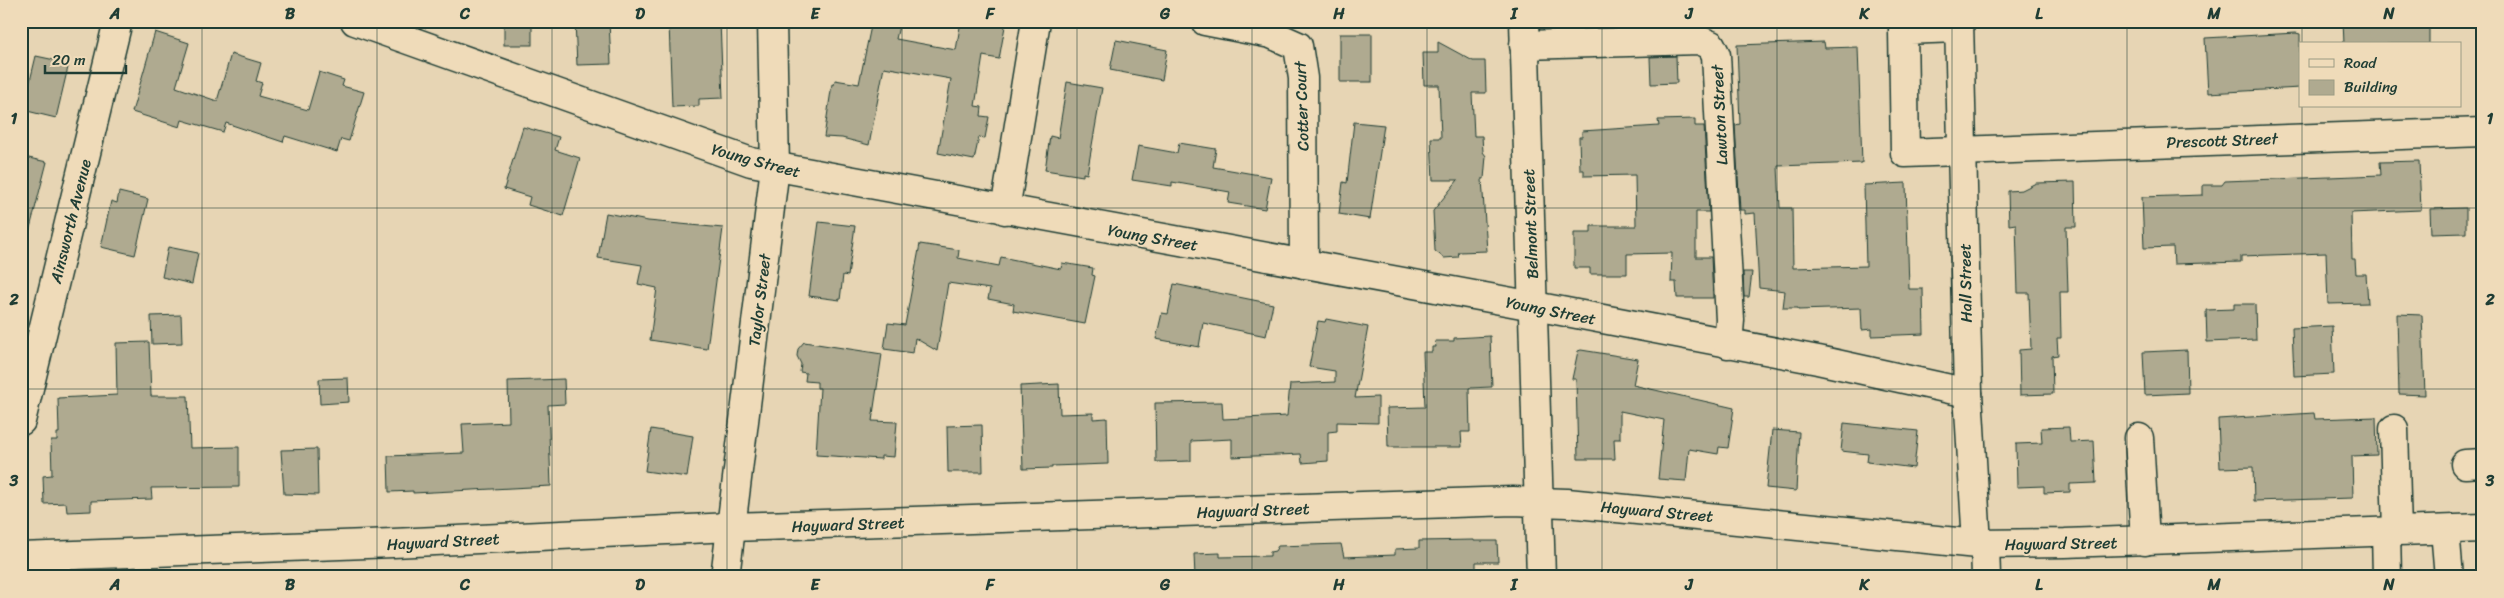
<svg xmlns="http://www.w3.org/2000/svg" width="2504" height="598" font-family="Sriracha,sans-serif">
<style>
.building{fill:#afaa90;stroke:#1f3d34}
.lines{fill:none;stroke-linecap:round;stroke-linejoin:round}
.minor-casing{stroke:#1f3d34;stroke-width:31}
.minor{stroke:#efdbb9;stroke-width:28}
.grid{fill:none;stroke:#1f3d34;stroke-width:1;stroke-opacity:0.55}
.labels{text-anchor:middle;stroke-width:4;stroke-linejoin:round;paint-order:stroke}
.street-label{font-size:16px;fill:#1f3d34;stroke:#efdbb9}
.neatline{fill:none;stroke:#1f3d34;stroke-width:2}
.grid-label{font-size:16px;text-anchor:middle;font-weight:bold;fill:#1f3d34}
</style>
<rect width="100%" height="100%" fill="#e7d5b4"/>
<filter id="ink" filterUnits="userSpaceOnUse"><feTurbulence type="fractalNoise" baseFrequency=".02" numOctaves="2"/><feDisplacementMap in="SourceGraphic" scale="10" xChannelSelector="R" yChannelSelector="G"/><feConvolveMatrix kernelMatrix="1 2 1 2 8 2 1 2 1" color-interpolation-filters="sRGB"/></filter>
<g filter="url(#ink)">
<g class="building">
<rect x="504" y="21" width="28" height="24"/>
<polygon points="575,21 609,21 611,64 577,65"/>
<polygon points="675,21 720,21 723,98 699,99 699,106 672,107 669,23"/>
<polygon points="872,21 900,21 896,39 956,50 961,21 1006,21 999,59 983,56 975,106 982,107 981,116 989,117 985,138 979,137 974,160 938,153 951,79 884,67 869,145 842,138 824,137 832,84 834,85 835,80 859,84"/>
<polygon points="2343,21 2429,21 2429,44 2344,44"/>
<polygon points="155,32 189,43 176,87 217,101 231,54 261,63 256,81 262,83 258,96 308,110 319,72 344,80 342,86 364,92 349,141 341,139 337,152 285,136 283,142 226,123 223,132 182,120 180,127 132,112"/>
<polygon points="2296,33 2300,34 2300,88 2208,93 2205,38"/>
<rect x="1340" y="34" width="32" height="48"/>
<polygon points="1116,40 1167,50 1162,80 1110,70"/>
<polygon points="1438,42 1473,61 1485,61 1486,93 1472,93 1474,136 1482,136 1483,152 1486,156 1484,179 1482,179 1487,251 1459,252 1458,257 1444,258 1435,251 1433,211 1458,180 1433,180 1431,138 1441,138 1439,85 1424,85 1423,53 1438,53"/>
<polygon points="1824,42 1825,48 1858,47 1862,163 1778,166 1780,208 1792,208 1793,268 1866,266 1864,185 1906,183 1909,289 1923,289 1924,334 1872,336 1872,329 1862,330 1861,308 1798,310 1798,308 1783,308 1785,291 1759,288 1755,213 1745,214 1745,210 1740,210 1735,125 1740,124 1737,45"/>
<polygon points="36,56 69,63 56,118 23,110"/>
<polygon points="1676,56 1677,83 1651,84 1650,57"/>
<polygon points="1067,82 1102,88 1087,174 1083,173 1083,176 1045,170 1050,136 1058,138"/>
<polygon points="1695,119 1695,126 1704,126 1709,212 1696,212 1696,257 1711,257 1713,298 1677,298 1676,282 1671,282 1672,253 1627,254 1627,274 1590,274 1590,268 1574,268 1574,233 1591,233 1591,226 1636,226 1635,175 1584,176 1584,170 1580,170 1579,137 1582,137 1582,131 1659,126 1658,120"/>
<polygon points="1354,122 1384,125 1370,219 1339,214 1343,182 1347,183"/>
<polygon points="523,127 559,137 555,150 580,158 563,216 528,205 530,197 504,189"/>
<polygon points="1179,143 1216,149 1213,167 1271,177 1265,209 1228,203 1230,192 1172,182 1172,186 1132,180 1138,146 1177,153"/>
<polygon points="24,157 47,162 29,232 21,231 21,169"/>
<polygon points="2419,161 2421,210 2351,213 2352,259 2355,259 2356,274 2366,274 2368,303 2328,304 2326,253 2241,256 2241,262 2174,264 2173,247 2144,248 2142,197 2203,195 2203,185 2222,185 2225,181 2381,175 2380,162"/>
<polygon points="2075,182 2076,227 2066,227 2068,292 2060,292 2061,338 2057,338 2058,355 2052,356 2053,394 2020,395 2019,350 2031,349 2029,293 2018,293 2016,224 2009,225 2008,191 2022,190 2036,183"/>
<polygon points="119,192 148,199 135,255 101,247 111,201 117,203"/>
<polygon points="2466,208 2466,233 2431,234 2430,209"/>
<polygon points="606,213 648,221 723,228 707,349 650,340 657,288 638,284 642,265 598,258"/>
<polygon points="819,222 855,226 848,276 843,275 840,300 809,296"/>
<polygon points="920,244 959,250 958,258 999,266 1001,257 1061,269 1062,263 1093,268 1092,275 1095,276 1085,324 1013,311 1014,304 988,299 990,289 948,283 937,351 915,338 913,353 884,349 888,323 905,325"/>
<polygon points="168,247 198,253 192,284 162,277"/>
<polygon points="1743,272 1752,272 1749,297 1744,297"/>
<polygon points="1174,284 1273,304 1266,336 1203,323 1199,347 1156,339 1162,313 1168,314"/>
<polygon points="2234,304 2255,304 2256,340 2207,342 2206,310 2234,309"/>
<polygon points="2397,314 2422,315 2425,395 2399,394"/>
<polygon points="181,315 182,343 152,344 151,316"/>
<polygon points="1326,319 1368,327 1355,398 1378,397 1378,423 1337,422 1337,431 1328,432 1328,461 1302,463 1301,454 1232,457 1232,439 1191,441 1191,461 1156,462 1155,403 1222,402 1223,419 1287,416 1290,384 1335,382 1335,371 1309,367 1318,321 1325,322"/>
<polygon points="2332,326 2334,374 2294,376 2292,328"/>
<polygon points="1490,336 1492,387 1469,388 1470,432 1461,432 1462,447 1388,447 1387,408 1425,407 1423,352 1432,352 1432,347 1436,347 1435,341 1454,341 1454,338"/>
<polygon points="149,342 151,396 188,396 190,448 239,447 239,487 151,488 152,499 91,501 91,511 67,512 66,503 44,504 43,476 52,475 51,440 57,440 57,433 59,433 58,398 117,395 116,343"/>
<polygon points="804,342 882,354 872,421 897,422 894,457 881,456 881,459 816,455 820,388 817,388 817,382 805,381 806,373 800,372 801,364 797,356 798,349"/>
<polygon points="1581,350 1638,359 1633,385 1734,408 1728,448 1719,447 1718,454 1689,449 1686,481 1658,479 1664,420 1620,411 1620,439 1614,439 1615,459 1578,459 1576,379 1572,379 1578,351"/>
<polygon points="2187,350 2188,393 2145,395 2143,352"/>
<polygon points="348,378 349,402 320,404 319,379"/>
<polygon points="564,379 565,404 548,405 551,486 413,493 413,491 389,492 388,456 464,453 462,424 509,422 508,381"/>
<polygon points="1059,384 1060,414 1093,413 1093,419 1107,418 1108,464 1052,466 1052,468 1023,469 1020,386"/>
<polygon points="2314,413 2315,419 2376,417 2377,455 2352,456 2353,498 2254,501 2253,467 2220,468 2218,419"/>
<polygon points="1844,423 1918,431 1914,468 1867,462 1868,454 1841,451"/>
<polygon points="982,425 983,472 948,472 947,426"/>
<polygon points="2069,427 2070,442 2094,441 2096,483 2070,484 2070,492 2044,493 2044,486 2017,487 2016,444 2042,443 2041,428"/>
<polygon points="651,429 693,436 687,477 645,471"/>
<polygon points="1772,430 1799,432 1796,491 1766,488"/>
<polygon points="317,449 318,495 284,494 281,450"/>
<polygon points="1474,540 1474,541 1497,541 1498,562 1476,562 1476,576 1195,577 1194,554 1220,553 1220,557 1270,556 1270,552 1275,551 1278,546 1341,544 1344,557 1395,555 1395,549 1419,548 1419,541"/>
</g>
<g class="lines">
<g class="minor-casing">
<g id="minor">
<polyline points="355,21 751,162 1561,311 1818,360 1968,393"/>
<polyline points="1205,21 1271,34 1298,46 1303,78 1304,264"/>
<polyline points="1524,21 1541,577"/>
<polyline points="1959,21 1968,393 1977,544"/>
<polyline points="1959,28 1903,30 1905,153 2483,132"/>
<polyline points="1524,45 1699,40 1711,45 1716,55 1730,320 1728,344"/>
<polyline points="1005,210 1036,21"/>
<polyline points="21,421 118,21"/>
<polyline points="2394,429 2397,531"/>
<polyline points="2139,438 2145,541"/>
<polyline points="2465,464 2483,463"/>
<polyline points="2445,530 2449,577"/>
<polyline points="2386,532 2387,577"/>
<polyline points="1985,544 1986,577"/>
<polyline points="21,557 393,543 731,527 1513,501 1567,503 1977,544 2065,543 2483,528"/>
<polyline points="725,577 775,167 772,21"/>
</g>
</g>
<use href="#minor" class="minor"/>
</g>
</g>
<path class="grid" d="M202 21V577M377 21V577M552 21V577M727 21V577M902 21V577M1077 21V577M1252 21V577M1427 21V577M1602 21V577M1777 21V577M1952 21V577M2127 21V577M2302 21V44M2302 106V577M21 208H2483M21 389H2483"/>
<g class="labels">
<g class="street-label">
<text transform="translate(1301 106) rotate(-92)" y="6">Cotter Court</text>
<text transform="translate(1719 115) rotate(-93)" y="6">Lawton Street</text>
<text transform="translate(2222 140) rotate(-2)" y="6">Prescott Street</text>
<text transform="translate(756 160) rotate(15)" y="6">Young Street</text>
<text transform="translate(70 221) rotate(-76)" y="6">Ainsworth Avenue</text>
<text transform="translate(1530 224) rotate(-92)" y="6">Belmont Street</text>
<text transform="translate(1153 237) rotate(10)" y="6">Young Street</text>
<text transform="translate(1965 283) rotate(-91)" y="6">Hall Street</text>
<text transform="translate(759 300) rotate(-83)" y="6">Taylor Street</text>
<text transform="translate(1551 310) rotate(11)" y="6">Young Street</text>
<text transform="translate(1253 510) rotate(-2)" y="6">Hayward Street</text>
<text transform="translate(1657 511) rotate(5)" y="6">Hayward Street</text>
<text transform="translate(848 524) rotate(-2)" y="6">Hayward Street</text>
<text transform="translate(443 541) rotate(-3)" y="6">Hayward Street</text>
<text transform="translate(2061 543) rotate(-1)" y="6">Hayward Street</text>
</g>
</g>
<rect width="2504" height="598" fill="none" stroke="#efdbb9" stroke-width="55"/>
<rect x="2299" y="42" width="162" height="65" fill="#efdbb9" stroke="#9c9c84"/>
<rect x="2309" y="59" width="25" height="8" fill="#efdbb9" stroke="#9c9c84"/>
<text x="2344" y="68" font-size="15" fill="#1f3d34">Road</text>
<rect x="2309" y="80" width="25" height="15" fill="#afaa90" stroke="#9c9c84"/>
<text x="2344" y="92" font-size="15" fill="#1f3d34">Building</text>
<path d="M45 65v8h81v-8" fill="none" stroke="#1f3d34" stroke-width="2.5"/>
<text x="52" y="65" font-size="15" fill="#1f3d34" stroke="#efdbb9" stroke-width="4" paint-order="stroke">20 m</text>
<rect x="28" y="28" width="2448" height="542" class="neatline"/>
<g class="grid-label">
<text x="115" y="19">A</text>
<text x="290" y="19">B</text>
<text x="465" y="19">C</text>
<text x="640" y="19">D</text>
<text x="815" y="19">E</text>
<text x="990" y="19">F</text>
<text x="1165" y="19">G</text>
<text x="1339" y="19">H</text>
<text x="1514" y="19">I</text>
<text x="1689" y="19">J</text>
<text x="1864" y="19">K</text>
<text x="2039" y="19">L</text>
<text x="2214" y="19">M</text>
<text x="2389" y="19">N</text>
<text x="14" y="124">1</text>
<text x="2490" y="124">1</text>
<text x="14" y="305">2</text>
<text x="2490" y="305">2</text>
<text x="14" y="486">3</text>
<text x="2490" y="486">3</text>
<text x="115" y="590">A</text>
<text x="290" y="590">B</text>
<text x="465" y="590">C</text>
<text x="640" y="590">D</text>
<text x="815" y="590">E</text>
<text x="990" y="590">F</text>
<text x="1165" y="590">G</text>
<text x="1339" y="590">H</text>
<text x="1514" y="590">I</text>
<text x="1689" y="590">J</text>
<text x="1864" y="590">K</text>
<text x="2039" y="590">L</text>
<text x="2214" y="590">M</text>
<text x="2389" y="590">N</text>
</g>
</svg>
